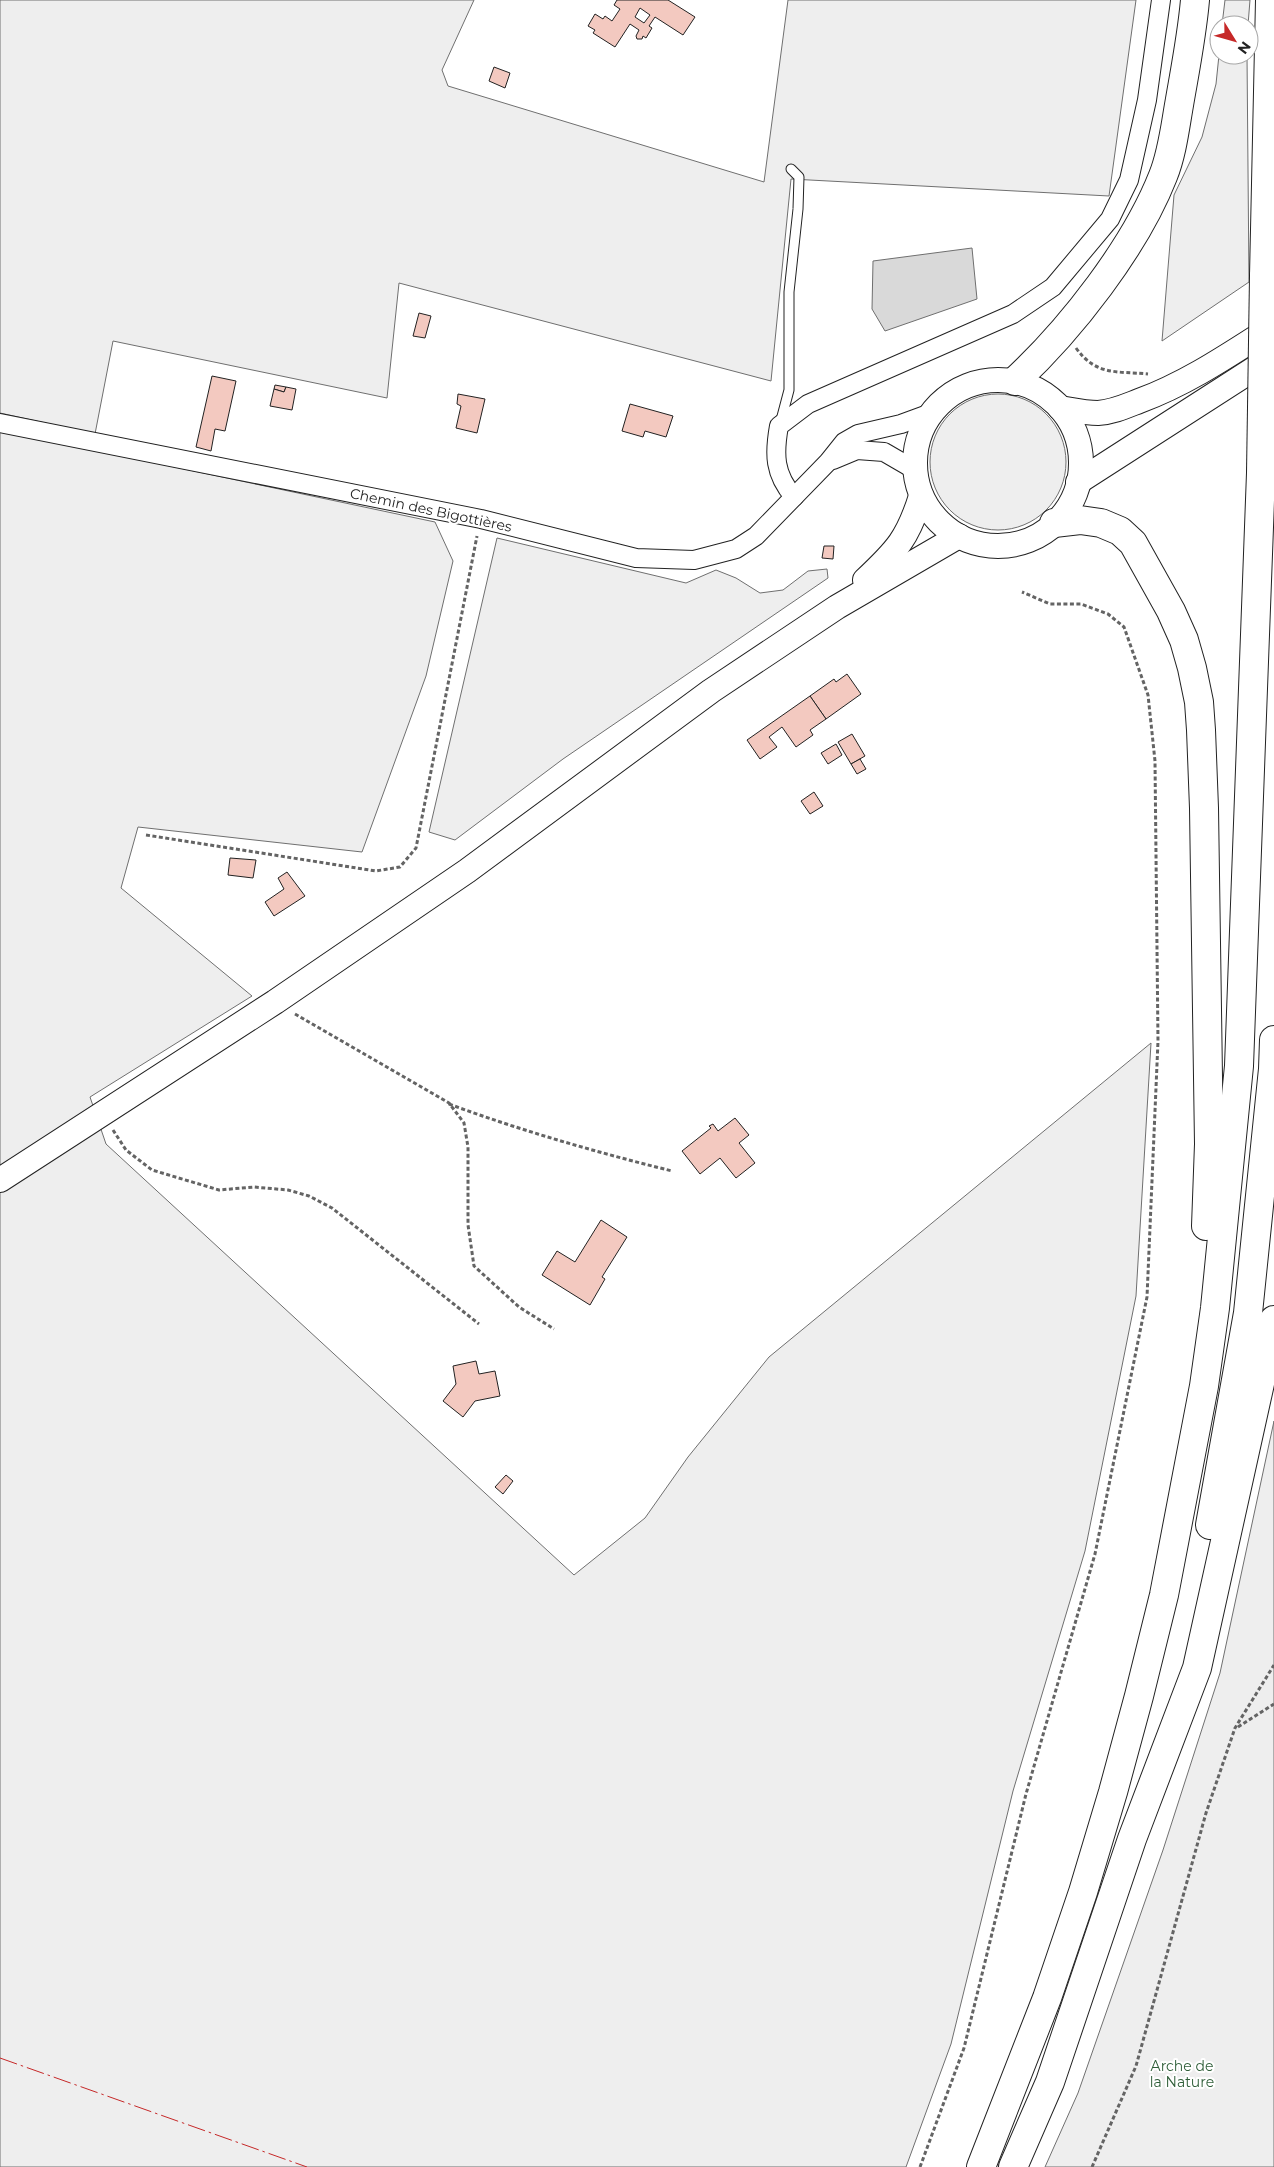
<svg xmlns="http://www.w3.org/2000/svg" width="1274" height="2167" font-family="Montserrat,sans-serif">
<style>
.green{fill:#eee;stroke:#6f6f6f}
.water{fill:#d9d9d9;stroke:#6f6f6f}
.building{fill:#f3c9c0;stroke:#222;fill-rule:evenodd}
.lines{fill:none;stroke-linecap:round;stroke-linejoin:round}
.lane-casing{stroke:#222;stroke-width:11}
.street-casing{stroke:#222;stroke-width:20}
.secondary-casing{stroke:#222;stroke-width:26}
.highway-casing{stroke:#222;stroke-width:30}
.path{stroke:#646464;stroke-width:3;stroke-dasharray:4 2.5;stroke-linecap:butt}
.lane{stroke:#fff;stroke-width:9}
.street{stroke:#fff;stroke-width:18}
.secondary{stroke:#fff;stroke-width:24}
.highway{stroke:#fff;stroke-width:28}
.highway-bridge-casing{stroke:#222;stroke-width:30;stroke-linecap:butt}
.highway-bridge{stroke:#fff;stroke-width:28}
.power{stroke:#c62828;stroke-width:1;stroke-dasharray:18 4 2.5 4;stroke-linecap:butt}
.labels{text-anchor:middle;stroke-width:4;stroke-linejoin:round;paint-order:stroke}
.street-label{font-size:14px;fill:#222;stroke:#fff}
.park-label{font-size:14px;fill:#2f5e38;stroke:#fff}
</style>
<rect width="100%" height="100%" fill="#fff"/>
<g class="green">
<polygon points="0,0 474,0 442,70 448,86 764,182 788,0 1136,0 1109,196 791,179 771,381 399,283 387,398 113,341 95,434 0,413"/>
<polygon points="1225,0 1250,0 1248,25 1222,25"/>
<polygon points="1219,55 1247,55 1249,282 1162,341 1174,195 1202,137 1216,84"/>
<circle cx="998" cy="462" r="68"/>
<polygon points="0,430 435,522 453,561 426,676 362,852 138,827 121,888 252,996 90,1097 106,1144 574,1575 645,1518 688,1457 769,1357 1151,1043 1136,1296 1085,1551 1013,1791 951,2044 906,2167 0,2167"/>
<polygon points="497,538 686,583 716,570 736,578 760,593 783,590 808,571 827,569 828,578 563,759 455,840 429,832"/>
<polygon points="1274,1421 1274,2167 1045,2167 1078,2093 1163,1850 1220,1673"/>
</g>
<polygon class="water" points="972,248 977,299 885,331 872,309 873,261"/>
<g class="building">
<path d="M617 0H668L695 17 683 35 655 17 649 26 652 28 646 38 643 36 642 39H637L636 36 639 30 630 24 615 47 593 33 595 30 588 26 595 14 603 19 605 16 612 21 620 9 614 5ZM640 8 650 15 644 23 635 17Z"/>
<polygon points="494,67 510,73 505,88 489,81"/>
<polygon points="419,313 431,316 425,338 413,336"/>
<polygon points="212,376 236,381 225,431 215,429 211,451 196,447"/>
<polygon points="275,385 286,387 284,392 274,389"/>
<polygon points="286,387 296,389 292,410 270,406 274,389 284,392"/>
<polygon points="458,394 485,399 477,433 456,428 461,406 457,404"/>
<polygon points="630,404 673,416 666,437 645,431 643,437 622,431"/>
<polygon points="824,546 834,546 833,559 822,558"/>
<polygon points="847,674 861,694 826,719 810,696 834,679 836,682"/>
<polygon points="810,696 826,719 810,730 813,735 796,747 782,727 769,737 777,747 760,759 747,740"/>
<polygon points="852,734 865,756 851,764 838,742"/>
<polygon points="836,744 842,755 828,764 821,753"/>
<polygon points="860,759 866,769 857,774 851,764"/>
<polygon points="814,792 823,806 810,814 801,801"/>
<polygon points="230,858 256,860 253,878 228,875"/>
<polygon points="287,872 305,896 274,916 265,902 284,889 278,878"/>
<polygon points="735,1118 749,1135 739,1143 755,1163 736,1178 720,1158 700,1174 682,1151 711,1128 709,1126 713,1124 718,1131"/>
<polygon points="601,1220 627,1237 602,1277 605,1279 590,1305 542,1275 557,1251 575,1262"/>
<polygon points="476,1361 479,1374 495,1371 500,1396 475,1401 463,1417 443,1401 456,1384 453,1366"/>
<polygon points="506,1475 513,1481 503,1494 495,1487"/>
</g>
<g class="lines">
<g class="lane-casing">
<polyline id="lane" points="780,424 789,390 789,292 798,209 799,177 791,169"/>
</g>
<g class="street-casing">
<g id="street">
<polyline points="0,423 481,519 636,558 694,560 736,549 756,536 828,462 844,442 858,434 901,424 931,413"/>
<polyline points="833,460 857,450 884,452 915,470"/>
<path d="M794 497C774 474 774 454 779 426L808 404 1013 314 1053 287 1110 219 1129 180 1147 100 1161 0"/>
</g>
</g>
<g class="secondary-casing">
<g id="secondary">
<circle cx="998" cy="463" r="83"/>
<path d="M1060 408C1072 410 1086 413 1098 413 1113 412 1126 406 1139 401 1188 383 1230 354 1274 326"/>
<polyline points="1078,482 1274,356"/>
<path d="M865 580C897 550 908 538 921 496"/>
<polyline points="0,1180 275,1002 467,871 711,691 837,607 959,536"/>
</g>
</g>
<g class="highway-casing">
<g id="highway">
<polyline points="1264,276 1270,0"/>
<path d="M1015 381C1071 329 1135 247 1163 176 1172 154 1175 128 1179 105 1185 70 1192 35 1195 0"/>
<polyline points="1054,523 1080,520 1101,523 1120,531 1133,543 1171,611 1184,640 1192,668 1199,702 1201,730 1204,808 1209,1144 1206,1226"/>
<polyline points="1210,1525 1248,1313 1273,1069 1274,1040"/>
<polyline points="981,2167 1047,1998 1083,1892 1113,1792 1139,1696 1164,1595 1204,1386 1215,1308 1239,1066 1261,473"/>
<polyline points="1013,2167 1050,2082 1132,1839 1197,1668 1274,1320"/>
</g>
</g>
<g class="path">
<path d="M1076 348C1096 376 1117 371 1148 374"/>
<polyline points="146,835 376,871 400,867 416,848 477,536"/>
<polyline points="295,1014 449,1103 464,1123 468,1147 468,1225 474,1266 519,1307 554,1329"/>
<path d="M449 1104C522 1131 596 1152 672 1171"/>
<polyline points="113,1130 126,1150 152,1170 219,1190 254,1187 288,1190 309,1196 332,1208 479,1324"/>
<polyline points="1238,1727 1274,1704"/>
<polyline points="920,2167 964,2048 1026,1794 1095,1554 1147,1297 1158,1041 1155,761 1148,695 1124,627 1108,614 1081,604 1050,604 1022,592"/>
<polyline points="1092,2167 1136,2066 1206,1813 1235,1728 1274,1665"/>
</g>
<use href="#lane" class="lane"/>
<use href="#street" class="street"/>
<use href="#secondary" class="secondary"/>
<use href="#highway" class="highway"/>
<g class="highway-bridge-casing">
<polyline id="highway-bridge" points="1261,473 1264,276"/>
</g>
<use href="#highway-bridge" class="highway-bridge"/>
<polyline class="power" points="0,2058 307,2167"/>
</g>
<g class="labels">
<g class="street-label">
<text transform="translate(431 510) rotate(12)" y="5">Chemin des Bigottières</text>
</g>
<g class="park-label">
<text x="1182" y="2071">Arche de<tspan x="1182" dy="16">la Nature</tspan></text>
</g>
</g>
<g transform="translate(1234 40) rotate(127)"><circle r="24" fill="#ffffff" stroke="#a7a7a7"/>
<path d="M0-4L9 19L0 12L-9 19Z" fill="#c62828"/>
<text y="-8" font-size="14" font-weight="bold" text-anchor="middle" fill="#222222">N</text>
</g>
</svg>
